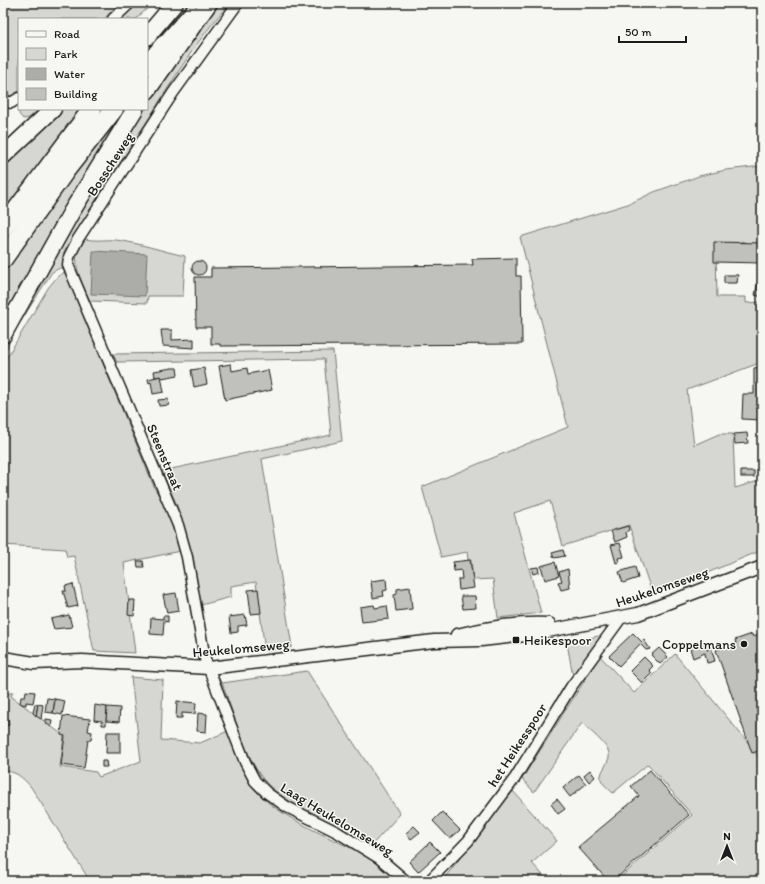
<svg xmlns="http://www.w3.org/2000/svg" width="765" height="884" font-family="Itim,sans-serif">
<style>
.green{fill:#d6d6d2;stroke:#797977}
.water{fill:#acaca9;stroke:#727271}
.building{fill:#c0c0bd;stroke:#1c1c1c}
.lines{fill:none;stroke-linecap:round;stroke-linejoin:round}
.minor-casing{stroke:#1c1c1c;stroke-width:13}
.tertiary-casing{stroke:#1c1c1c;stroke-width:15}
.primary-casing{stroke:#1c1c1c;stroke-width:19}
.motorway-casing{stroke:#1c1c1c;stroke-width:21}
.minor{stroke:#f6f6f2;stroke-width:10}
.tertiary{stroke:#f6f6f2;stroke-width:12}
.primary{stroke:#f6f6f2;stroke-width:16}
.motorway{stroke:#f6f6f2;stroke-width:18}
.poi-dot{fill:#1c1c1c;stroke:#f6f6f2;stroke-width:1.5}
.labels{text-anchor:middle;stroke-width:3;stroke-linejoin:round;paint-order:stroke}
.street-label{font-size:14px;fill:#1c1c1c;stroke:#f6f6f2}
.poi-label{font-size:14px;fill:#1c1c1c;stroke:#f6f6f2;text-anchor:start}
</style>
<rect width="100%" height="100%" fill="#f6f6f2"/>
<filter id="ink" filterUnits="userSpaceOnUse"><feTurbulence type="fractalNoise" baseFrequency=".025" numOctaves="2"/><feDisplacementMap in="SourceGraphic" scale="8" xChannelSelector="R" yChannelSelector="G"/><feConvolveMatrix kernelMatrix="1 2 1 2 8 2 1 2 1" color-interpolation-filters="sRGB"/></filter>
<g filter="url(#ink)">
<g class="green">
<polygon points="3,3 119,3 104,19 19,19 19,92 12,96 3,94"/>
<polygon points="137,3 153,3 136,19 120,19"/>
<path d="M217 3H230C198 38 173 80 148 120 118 166 86 213 66 265L52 272 16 329 3 355V345L138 109H147V95Z"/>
<polygon points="19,108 19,109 39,109 29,118 23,119 19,114"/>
<polygon points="59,109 79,109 3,211 3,162"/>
<polygon points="121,109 130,109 3,319 3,269 64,184"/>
<polygon points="762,166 762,248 741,241 740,251 716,251 717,297 746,297 746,303 762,302 762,362 687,390 694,445 719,434 733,434 735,488 762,480 762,550 688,581 652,593 629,525 563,546 550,501 514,513 541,613 498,618 493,579 473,580 471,560 468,560 467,552 441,557 422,487 568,427 520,237 631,203 654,192 699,176 726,170"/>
<path d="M82 238C94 242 104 239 116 240 139 243 162 251 185 256L183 296H148L147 303 90 301C80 277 70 263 82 238Z"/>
<polygon points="65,272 155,489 166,507 180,551 124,563 135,653 94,651 74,556 67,557 65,549 3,545 3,364 48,288 58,276"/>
<polygon points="333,351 342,441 262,459 292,647 265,651 256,582 231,586 231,597 201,605 185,530 176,503 162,471 331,435 324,359 117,362 113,354"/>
<polygon points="603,635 573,676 567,643"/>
<path d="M675 654 754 750 762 765V881H616L692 815 648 764 613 793C609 789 602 784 601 779 599 771 611 762 609 753 607 744 589 730 582 723L534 792 522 779 600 656 634 693Z"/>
<path d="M307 671 400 814 371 846C356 837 342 827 326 820 304 808 279 799 263 779 246 758 232 709 222 683Z"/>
<path d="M131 677 163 680 161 740 200 743 228 731C235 750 241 770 253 787 275 818 345 843 379 862 387 867 395 875 403 881H90L31 787C22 777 16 771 3 771V696L13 692 11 696 64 736 60 767 96 772 99 777 141 761Z"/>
<polygon points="513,791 557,841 532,863 548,881 442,881"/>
</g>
<polygon class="water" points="93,251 147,254 145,296 91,294"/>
<g class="building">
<polygon points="714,242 762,243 762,263 714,262"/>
<polygon points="516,258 516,276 521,276 522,344 220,346 220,344 211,344 211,327 196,327 195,277 211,277 211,268 473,265 472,259"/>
<circle cx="199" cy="268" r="7"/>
<polygon points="724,275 738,275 737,283 724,283"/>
<polygon points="759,277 762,278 762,297 755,295"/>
<polygon points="161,330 172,330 172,340 194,339 194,348 163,346"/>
<polygon points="231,364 232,371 247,368 248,374 268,370 272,390 225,400 219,366"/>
<polygon points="762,367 761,420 742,419 743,394 754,394 754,368"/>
<polygon points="172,368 177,368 178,375 162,378 161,376 155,377 154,371"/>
<polygon points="204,368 207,384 194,387 191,370"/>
<polygon points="161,376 164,392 153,394 151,382 149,383 148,379"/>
<polygon points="168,399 169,405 159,406 158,400"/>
<polygon points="747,433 748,443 735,444 734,434"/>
<polygon points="759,458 762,458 762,470 758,470"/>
<rect x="741" y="471" width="13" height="6"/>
<polygon points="628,526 629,530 626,532 627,537 615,542 611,531"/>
<polygon points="620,543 624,557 618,558 619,562 616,563 611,545"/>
<polygon points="563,550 565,556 554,558 552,553"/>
<polygon points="470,560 474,588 459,590 458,579 462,579 461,570 454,571 453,562"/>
<polygon points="137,561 143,561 144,567 138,567"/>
<polygon points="555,562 559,576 545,580 541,566"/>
<polygon points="538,567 539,572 533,574 531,568"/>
<polygon points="635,567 638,578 623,583 619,572"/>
<polygon points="568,569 570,588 561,590 558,582 562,581 559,572"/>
<polygon points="386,579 387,590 383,591 384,596 373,598 371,581"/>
<polygon points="73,584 78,606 68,608 63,591 66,591 65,586"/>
<polygon points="410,587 412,609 396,611 394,595 397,594 397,589"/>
<polygon points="258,589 261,613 251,614 248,590"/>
<polygon points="176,593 179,611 167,613 163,595"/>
<polygon points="461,596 475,596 476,608 463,609"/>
<polygon points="129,600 135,600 134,616 128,615"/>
<polygon points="374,605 375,608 387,606 389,619 362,622 360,607"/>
<polygon points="69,615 72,627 54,629 51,619"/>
<polygon points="245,615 247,625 238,626 238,632 231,633 229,617"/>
<polygon points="163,616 168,616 168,622 164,621 163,635 150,634 151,618 163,619"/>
<polygon points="633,633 642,642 644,640 650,649 646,650 640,644 619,666 609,656"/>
<polygon points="752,634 753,637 762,634 762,750 752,753 716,650 736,643 735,640"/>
<polygon points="703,640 707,650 711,648 715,661 707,663 705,653 693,658 689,645"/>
<polygon points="659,648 668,657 660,664 651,655"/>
<polygon points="644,657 653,666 649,670 652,673 642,683 630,671"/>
<polygon points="26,691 35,692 33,703 26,702 26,705 22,704 20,703 21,697 25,697"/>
<polygon points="47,698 55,699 53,713 45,712"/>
<polygon points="55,699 65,701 62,715 53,713"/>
<polygon points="177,701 196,703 195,714 182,713 182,718 176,718"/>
<polygon points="35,704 38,704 36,716 33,713"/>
<polygon points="38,704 43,705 41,719 36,716"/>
<polygon points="95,705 107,707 106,725 102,725 102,721 94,720"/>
<polygon points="107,707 120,708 119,722 106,721"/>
<polygon points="198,713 207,714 206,732 197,731"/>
<polygon points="63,716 90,719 88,731 92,732 91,740 88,740 84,768 61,765 65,736 61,735"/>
<polygon points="8,719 9,725 3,727 3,720"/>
<polygon points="46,719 52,720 51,727 46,723"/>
<polygon points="107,732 120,732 120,753 106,753"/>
<polygon points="102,761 106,761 107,767 102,767"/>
<polygon points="590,770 595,777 589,782 584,775"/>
<polygon points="650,770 689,815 613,881 608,881 578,847 639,796 631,786"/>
<polygon points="579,775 586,784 570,797 563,788"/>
<polygon points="557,799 565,809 558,814 551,804"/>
<polygon points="442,812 460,830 450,839 433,821"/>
<polygon points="414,826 420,832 411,839 406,833"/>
<polygon points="430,842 440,852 418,872 409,862"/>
</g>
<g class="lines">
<g class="minor-casing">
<g id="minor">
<polyline points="238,3 173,93 78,239 69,257 68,265 178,525 187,557 205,659 245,762 255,781 267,793 287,807 337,832 379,858 406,881"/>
<polyline points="113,19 130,3"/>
<polyline points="3,100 11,103 19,98"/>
<polyline points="429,881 468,841 515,778 571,687 621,618"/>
</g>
</g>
<g class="tertiary-casing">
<g id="tertiary">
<path d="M457 635C486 628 519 622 549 624"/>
<polyline points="3,658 34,663 82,661 209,668 434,641 481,640 526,635 638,614 762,567"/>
</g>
</g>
<g class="primary-casing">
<g id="primary">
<polyline points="148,35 175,3"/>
<polyline points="164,45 192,13"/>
<polyline points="147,91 209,3"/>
<polyline points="3,156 53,109"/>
<polyline points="3,335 72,211 135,109"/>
</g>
</g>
<g class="motorway-casing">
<g id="motorway">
<polyline points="147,36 148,35"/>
<polyline points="147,66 164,45"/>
<polyline points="3,228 92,109"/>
<polyline points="3,259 66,170 114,109"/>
</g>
</g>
<use href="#minor" class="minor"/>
<use href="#tertiary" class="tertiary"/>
<use href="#primary" class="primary"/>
<use href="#motorway" class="motorway"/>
</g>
</g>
<g class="poi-dot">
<rect x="512" y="636" width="8" height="8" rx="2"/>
<circle cx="744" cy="644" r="4"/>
</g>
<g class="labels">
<g class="street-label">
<text transform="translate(110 164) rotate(-57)" y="5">Bosscheweg</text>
<text transform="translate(165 457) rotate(67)" y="5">Steenstraat</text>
<text transform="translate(662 587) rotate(-19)" y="5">Heukelomseweg</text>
<text transform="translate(241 648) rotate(-5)" y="5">Heukelomseweg</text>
<text transform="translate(517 745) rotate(-57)" y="5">het Heikesspoor</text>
<text transform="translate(337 819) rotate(31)" y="5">Laag Heukelomseweg</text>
</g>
<g class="poi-label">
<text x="524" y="645">Heikespoor</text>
<text x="736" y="649" text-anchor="end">Coppelmans</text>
</g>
</g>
<rect width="765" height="884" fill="none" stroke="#f6f6f2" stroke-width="16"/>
<rect x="8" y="8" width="749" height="868" fill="none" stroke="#1c1c1c" stroke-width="1.5" filter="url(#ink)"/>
<rect x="18" y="18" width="130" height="92" fill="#f6f6f2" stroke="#9f9f9c"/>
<rect x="26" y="31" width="20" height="6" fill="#f6f6f2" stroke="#9f9f9c"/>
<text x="54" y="38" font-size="12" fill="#1c1c1c">Road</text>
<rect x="26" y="48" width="20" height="12" fill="#d6d6d2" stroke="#9f9f9c"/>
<text x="54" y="58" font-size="12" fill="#1c1c1c">Park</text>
<rect x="26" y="68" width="20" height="12" fill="#acaca9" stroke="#9f9f9c"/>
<text x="54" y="78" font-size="12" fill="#1c1c1c">Water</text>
<rect x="26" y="88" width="20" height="12" fill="#c0c0bd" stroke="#9f9f9c"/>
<text x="54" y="98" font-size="12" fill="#1c1c1c">Building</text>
<g transform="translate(727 846)" stroke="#f6f6f2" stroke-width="3" paint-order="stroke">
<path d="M0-3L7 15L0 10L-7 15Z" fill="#1c1c1c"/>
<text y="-6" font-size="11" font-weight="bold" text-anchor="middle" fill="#1c1c1c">N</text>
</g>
<path d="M619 36v6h67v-6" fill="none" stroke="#1c1c1c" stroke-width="2"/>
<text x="625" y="36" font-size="12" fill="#1c1c1c" stroke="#f6f6f2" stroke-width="3" paint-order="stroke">50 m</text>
</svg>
